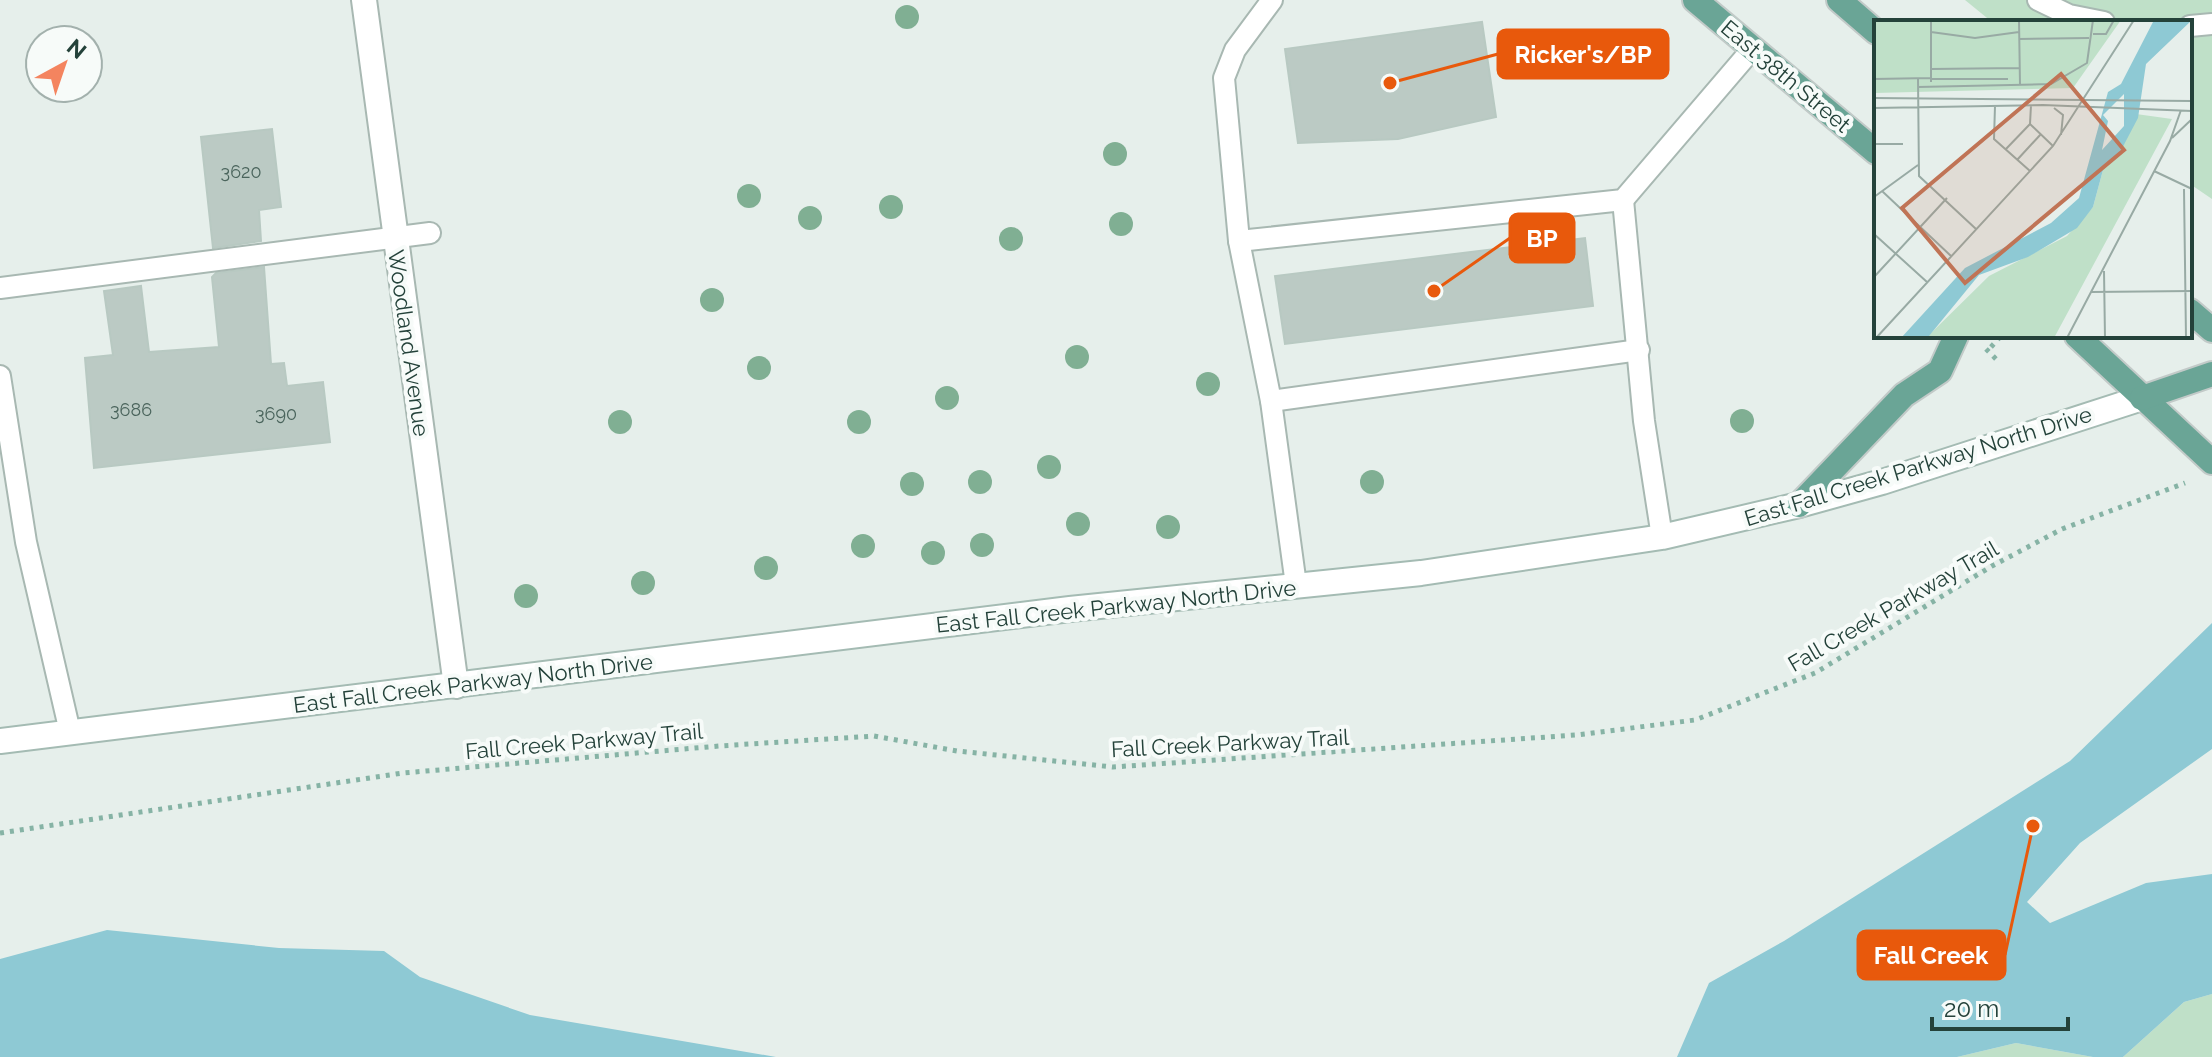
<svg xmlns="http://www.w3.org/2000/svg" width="2212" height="1057" font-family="Raleway,sans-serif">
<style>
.green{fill:#bfe0c8}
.water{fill:#8ec9d4}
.building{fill:#bbcac4;stroke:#b8c9c2;stroke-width:2}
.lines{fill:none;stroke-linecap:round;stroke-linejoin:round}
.lane-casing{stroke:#a8b8b2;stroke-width:24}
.street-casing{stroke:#a8b8b2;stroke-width:28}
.secondary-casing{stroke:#a4bbb3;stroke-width:28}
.primary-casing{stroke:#c2cac8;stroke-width:28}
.path{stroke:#86b3a5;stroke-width:5;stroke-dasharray:4 6;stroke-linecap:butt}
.lane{stroke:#fff;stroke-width:20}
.street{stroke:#fff;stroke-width:24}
.secondary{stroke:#fff;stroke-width:24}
.primary{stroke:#6aa596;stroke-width:24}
.tree{fill:#80af93}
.labels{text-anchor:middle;stroke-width:8;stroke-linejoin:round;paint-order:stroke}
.number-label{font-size:18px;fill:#4a645c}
.street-label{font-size:22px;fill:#24423a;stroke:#f7fbf9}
.inset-road{fill:none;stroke:#98aaa4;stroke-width:2}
.view{fill:#c07456;fill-opacity:0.15;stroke:#c07456;stroke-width:4}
.inset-edge{fill:none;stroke:#24423a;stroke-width:4}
.leader{fill:none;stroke:#e8590c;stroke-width:3}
.callout-dot{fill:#e8590c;stroke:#f7fbf9;stroke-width:3}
.callout{fill:#e8590c;stroke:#e8590c;stroke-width:3}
.callout-label{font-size:24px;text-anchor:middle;font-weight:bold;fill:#fff}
</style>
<rect width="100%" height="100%" fill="#e6efeb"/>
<g class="green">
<polygon points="1965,0 2212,0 2212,199 2190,184 2190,22 1992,22"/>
<polygon points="2212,994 2212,1057 2123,1057 2184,1002"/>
<polygon points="2016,1043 2093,1057 1957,1057"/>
</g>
<g class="water">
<polygon points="2212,623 2212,749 2080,843 2027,902 2050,923 2146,883 2212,874 2212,994 2184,1002 2123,1057 2093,1057 2016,1043 1957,1057 1677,1057 1709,983 1784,941 2070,761"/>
<polygon points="107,930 279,948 384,951 420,977 530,1015 776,1057 0,1057 0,959"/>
</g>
<g class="building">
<polygon points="1482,22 1496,117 1398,139 1298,143 1285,49"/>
<polygon points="272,129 281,207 259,210 261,241 213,248 201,137"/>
<polygon points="1585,238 1593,306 1285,344 1275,276"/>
<polygon points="264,267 271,364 284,363 287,386 323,382 330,442 94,468 85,358 113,355 104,291 141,286 149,352 219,347 212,277 216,273"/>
</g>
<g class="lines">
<g class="lane-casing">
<g id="lane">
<polyline points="1272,0 1235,50 1224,78 1239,241 1271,401 1296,585"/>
<polyline points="2038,0 2069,15 2104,22"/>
<polyline points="2190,26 2212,24"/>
<polyline points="1623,200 1644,421 1662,537"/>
<polyline points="1239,241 1623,200 1753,48"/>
<polyline points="0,288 430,233"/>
<polyline points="0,376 26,542 70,732"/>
<polyline points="1271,401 1639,350"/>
</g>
</g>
<g class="street-casing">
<polyline id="street" points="364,0 456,686"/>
</g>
<g class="secondary-casing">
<polyline id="secondary" points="0,741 1070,609 1421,573 1662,537 1799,505 1882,482 2142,398"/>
</g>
<g class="primary-casing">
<g id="primary">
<polyline points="1695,0 1876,152"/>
<polyline points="1839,0 1876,32"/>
<polyline points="2190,311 2212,330"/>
<polyline points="2077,336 2212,462"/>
<polyline points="2142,398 2212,374"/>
<polyline points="1799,505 1904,395 1940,371 1956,336"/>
</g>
</g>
<g class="path">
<polyline points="1991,347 2001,336"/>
<polyline points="1986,349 1999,362"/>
<polyline points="0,833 403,773 719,746 874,736 957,751 1113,767 1576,735 1695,720 1815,673 1992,566 2062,529 2185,483"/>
</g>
<use href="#lane" class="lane"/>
<use href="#street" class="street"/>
<use href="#secondary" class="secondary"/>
<use href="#primary" class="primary"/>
</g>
<g class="tree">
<circle cx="907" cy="17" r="12"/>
<circle cx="1115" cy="154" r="12"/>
<circle cx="749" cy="196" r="12"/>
<circle cx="891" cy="207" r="12"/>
<circle cx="810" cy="218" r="12"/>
<circle cx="1121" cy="224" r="12"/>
<circle cx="1011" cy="239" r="12"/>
<circle cx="712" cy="300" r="12"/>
<circle cx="1077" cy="357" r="12"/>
<circle cx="759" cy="368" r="12"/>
<circle cx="1208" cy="384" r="12"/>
<circle cx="947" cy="398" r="12"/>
<circle cx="1742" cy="421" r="12"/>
<circle cx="620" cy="422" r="12"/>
<circle cx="859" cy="422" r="12"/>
<circle cx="1049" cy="467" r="12"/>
<circle cx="980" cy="482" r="12"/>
<circle cx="1372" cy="482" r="12"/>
<circle cx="912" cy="484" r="12"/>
<circle cx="1078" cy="524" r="12"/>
<circle cx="1168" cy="527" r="12"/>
<circle cx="982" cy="545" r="12"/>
<circle cx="863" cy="546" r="12"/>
<circle cx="933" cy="553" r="12"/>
<circle cx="766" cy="568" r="12"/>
<circle cx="643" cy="583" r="12"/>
<circle cx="526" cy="596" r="12"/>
</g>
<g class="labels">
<g class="number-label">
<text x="241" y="178">3620</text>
<text x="131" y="416">3686</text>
<text x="276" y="420">3690</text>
</g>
<g class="street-label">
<text transform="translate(1786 76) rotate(40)" y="8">East 38th Street</text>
<text transform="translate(409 343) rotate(82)" y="8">Woodland Avenue</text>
<text transform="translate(1918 466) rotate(-17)" y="8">East Fall Creek Parkway North Drive</text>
<text transform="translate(1116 606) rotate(-6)" y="8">East Fall Creek Parkway North Drive</text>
<text transform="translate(1893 606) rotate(-30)" y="8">Fall Creek Parkway Trail</text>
<text transform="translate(473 683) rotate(-7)" y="8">East Fall Creek Parkway North Drive</text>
<text transform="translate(584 741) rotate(-5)" y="8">Fall Creek Parkway Trail</text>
<text transform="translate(1230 743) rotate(-3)" y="8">Fall Creek Parkway Trail</text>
</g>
</g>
<g transform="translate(1874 20)">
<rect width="318" height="318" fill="#e6efeb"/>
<path d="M0 0H247L199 68 0 73ZM262 94 298 99 180 318H52L115 256 193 216 219 187 229 150 244 136Z" fill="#bfe0c8"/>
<path d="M318 0 272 44 264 98 244 136 229 150 219 187 203 208 154 237 105 255 55 316 27 318 91 248 177 203 205 178 234 72 247 64 279 2ZM250 74V106L228 130 234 101 229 95Z" fill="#8ec9d4" fill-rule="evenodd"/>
<path class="inset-road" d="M57 0V62M145 0 146 65M57 12 101 18 145 12M219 14H232L240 0M145 19 215 18M57 49 145 48M44 58 45 156 102 209M0 59 57 58M57 59H134M44 67 177 64 213 43 219 0M0 78 318 81M121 86 120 119 156 151M0 88 169 85 318 91M180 88 189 95 187 115M156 104 179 126M298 118 318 99M0 124H29M131 130 156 104 157 85M143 140 167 114M280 151 318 169M310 169 312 318M8 171 77 236M0 177 44 145M0 214 53 262M230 251 231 318M0 257 73 178M217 272 318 271M2 318 179 126 260 0M193 318 296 121 307 90"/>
<path class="view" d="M187 54 250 130 91 263 28 188Z"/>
<rect width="318" height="318" class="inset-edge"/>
</g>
<path class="leader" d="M1390 83L1498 54M1434 291L1510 238M2033 826L2005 955"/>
<g class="callout-dot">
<circle cx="1390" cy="83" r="8"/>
<circle cx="1434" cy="291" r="8"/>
<circle cx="2033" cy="826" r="8"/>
</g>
<g class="callout">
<rect x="1498" y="30" width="170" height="48" rx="8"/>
<rect x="1510" y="214" width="64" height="48" rx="8"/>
<rect x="1858" y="931" width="147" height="48" rx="8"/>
</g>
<g class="callout-label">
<text x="1583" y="63">Ricker's/BP</text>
<text x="1542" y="247">BP</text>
<text x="1931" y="964">Fall Creek</text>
</g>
<g transform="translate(64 64) rotate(40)"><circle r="38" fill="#f7fbf9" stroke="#a3b1ad" stroke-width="2"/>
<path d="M0-6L14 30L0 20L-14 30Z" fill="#f4845f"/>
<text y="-12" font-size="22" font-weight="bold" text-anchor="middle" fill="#24423a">N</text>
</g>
<path d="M1932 1017v12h136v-12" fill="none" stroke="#24423a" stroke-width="4"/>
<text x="1944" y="1017" font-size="24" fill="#24423a" stroke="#f7fbf9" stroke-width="6" paint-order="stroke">20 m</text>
</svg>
